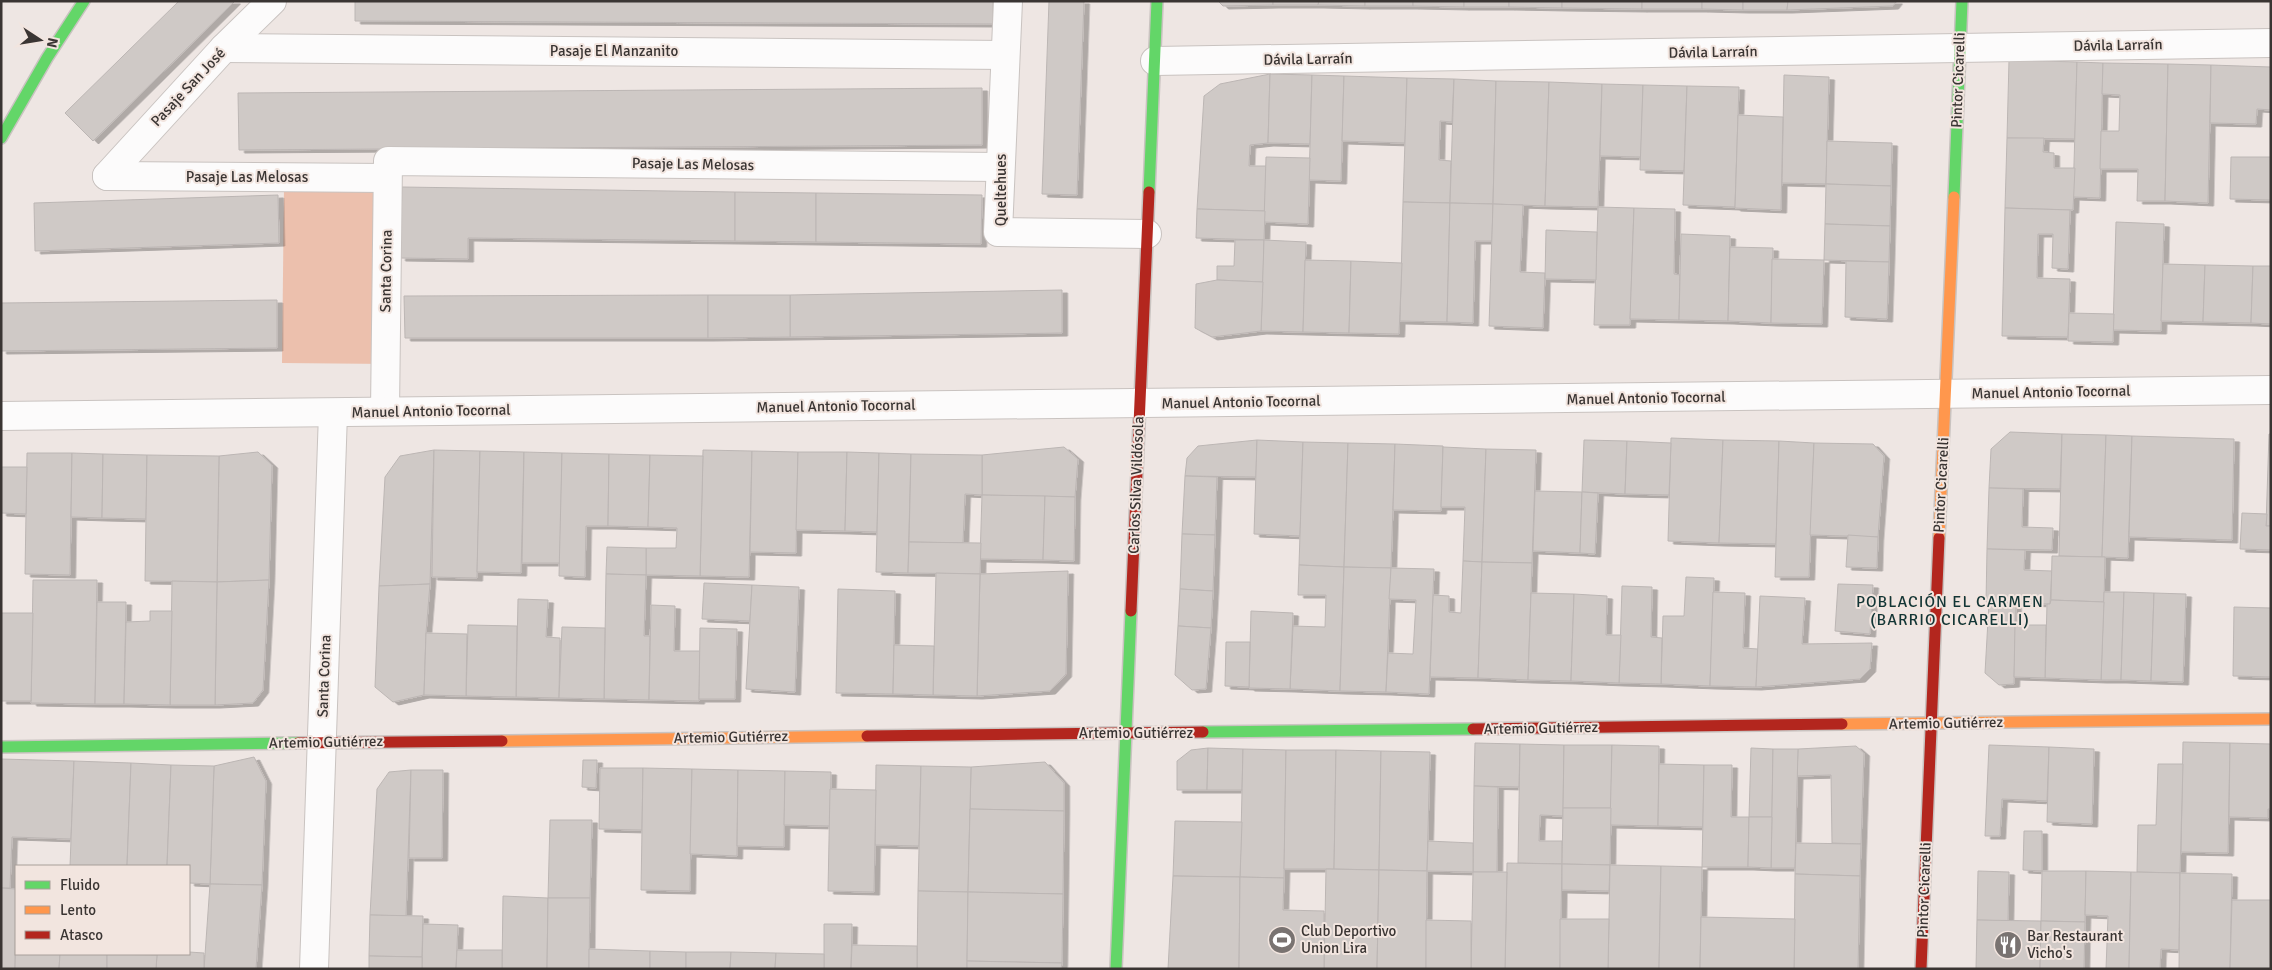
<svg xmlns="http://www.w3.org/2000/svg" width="2272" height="970" font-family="Signika,sans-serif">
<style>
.green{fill:#ecc0ad}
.building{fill:#cfc9c6;stroke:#bcb6b4;filter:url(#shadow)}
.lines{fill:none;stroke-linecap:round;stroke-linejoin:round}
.street-casing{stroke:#c9c3c0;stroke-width:30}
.fast-casing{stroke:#c9c3c0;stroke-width:14}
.slow-casing{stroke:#c9c3c0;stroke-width:14}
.jam-casing{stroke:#c9c3c0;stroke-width:14}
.street{stroke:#fcfbfb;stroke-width:28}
.fast{stroke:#63d668;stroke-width:11}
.slow{stroke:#ff974d;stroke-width:11}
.jam{stroke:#b3261e;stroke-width:11}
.labels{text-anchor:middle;stroke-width:4;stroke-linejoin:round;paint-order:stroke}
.street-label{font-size:15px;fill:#3a3533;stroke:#f2e5df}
.poi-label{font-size:15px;fill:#3a3533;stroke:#f2e5df;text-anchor:start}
.neighbourhood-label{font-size:16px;letter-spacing:1px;fill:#123535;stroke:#f2e5df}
</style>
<defs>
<filter id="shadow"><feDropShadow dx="5.5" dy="3" stdDeviation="0" flood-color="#0004"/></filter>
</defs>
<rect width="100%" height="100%" fill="#eee6e3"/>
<polygon class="green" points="284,187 392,188 389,364 282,363"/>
<g class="building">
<polygon points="179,1 235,1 93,141 65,113"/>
<polygon points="355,1 993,1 993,24 355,21"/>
<polygon points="1049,1 1084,1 1077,195 1042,194"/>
<polygon points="1218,1 1273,1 1273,5 1223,6"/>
<polygon points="1273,1 1319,1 1318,5 1273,5"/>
<polygon points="1319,1 1365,1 1365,6 1318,5"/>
<rect x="1365" y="1" width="48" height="5"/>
<polygon points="1413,1 1464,1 1464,7 1413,6"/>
<rect x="1464" y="1" width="45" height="6"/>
<polygon points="1509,1 1562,1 1562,8 1509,7"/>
<polygon points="1562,1 1642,1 1642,9 1562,8"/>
<rect x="1642" y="1" width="60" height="8"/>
<polygon points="1702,1 1743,1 1743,10 1702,9"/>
<polygon points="1743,1 1788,1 1787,10 1743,10"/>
<polygon points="1788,1 1897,1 1893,6 1787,10"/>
<polygon points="2009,60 2077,62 2075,139 2007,138"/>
<polygon points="2077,62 2103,63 2100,198 2073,197"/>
<polygon points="2103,63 2168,64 2165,201 2137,201 2138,169 2100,169 2101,131 2119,131 2120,95 2102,94"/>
<polygon points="2168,64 2211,65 2208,203 2165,201"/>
<polygon points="2211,65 2271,67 2271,110 2257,109 2256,124 2210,123"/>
<polygon points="1270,74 1268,143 1250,145 1249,166 1266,166 1265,211 1197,209 1204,96 1220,84"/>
<polygon points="1270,74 1312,75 1310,144 1268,143"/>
<polygon points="1312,75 1344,76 1341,181 1309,180"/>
<polygon points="1784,75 1829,77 1826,184 1782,183"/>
<polygon points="1344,76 1407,78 1405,143 1342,141"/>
<polygon points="1407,78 1454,79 1452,122 1440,121 1439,160 1451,161 1450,203 1403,202"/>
<polygon points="1454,79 1496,81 1493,204 1450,203"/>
<polygon points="1496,81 1549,82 1545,206 1493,204"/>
<polygon points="1549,82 1602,84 1598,207 1545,206"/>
<polygon points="1602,84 1643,85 1641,157 1600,156"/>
<polygon points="1643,85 1687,86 1684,171 1640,170"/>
<polygon points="1687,86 1739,87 1735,207 1683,205"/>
<polygon points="982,88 982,145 239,150 238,93"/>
<polygon points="1738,115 1783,117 1781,210 1735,208"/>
<polygon points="2007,138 2044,138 2043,152 2054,153 2054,168 2075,168 2073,210 2005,208"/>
<polygon points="1827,141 1892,143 1891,186 1826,184"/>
<polygon points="1266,157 1310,158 1308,224 1264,222"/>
<polygon points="2231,157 2271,157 2271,200 2230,199"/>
<polygon points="1826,184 1891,186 1890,226 1825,224"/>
<polygon points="402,187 735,192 735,241 468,238 468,259 400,258"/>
<polygon points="735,192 816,193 816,242 735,241"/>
<polygon points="816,193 982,195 981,244 816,242"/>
<polygon points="278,195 279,243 35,251 34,203"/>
<polygon points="1403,202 1450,203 1447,322 1400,321"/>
<polygon points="1450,203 1493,204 1492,241 1475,241 1473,323 1447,322"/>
<polygon points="1493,204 1523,205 1520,272 1545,273 1543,328 1489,326"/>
<polygon points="1598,207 1634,208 1630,325 1594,325"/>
<polygon points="1634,208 1675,209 1674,274 1680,275 1679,320 1630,319"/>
<polygon points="2005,208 2070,210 2068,269 2052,268 2053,234 2038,234 2037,278 2070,279 2068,337 2002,336"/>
<polygon points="1197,209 1265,211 1264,240 1196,238"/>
<polygon points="2116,222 2164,224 2161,331 2113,330"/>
<polygon points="1825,224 1890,226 1889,262 1824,260"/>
<polygon points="1546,230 1597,232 1596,280 1545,279"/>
<polygon points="1681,234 1730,236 1728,321 1679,320"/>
<polygon points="1235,240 1264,240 1263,282 1217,280 1217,266 1234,266"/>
<polygon points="1264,240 1306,242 1303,332 1261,331"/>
<polygon points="1730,247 1773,248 1771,323 1728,321"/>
<polygon points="1772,259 1824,260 1822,324 1771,323"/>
<polygon points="1305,260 1351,261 1349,333 1303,332"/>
<polygon points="1351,261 1402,263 1399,334 1349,333"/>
<polygon points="1846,261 1889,262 1887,319 1845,317"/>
<polygon points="2163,264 2205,265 2203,322 2161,321"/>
<polygon points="2205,265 2253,266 2251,323 2203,322"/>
<polygon points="2253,266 2271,266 2271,324 2251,323"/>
<polygon points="1217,280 1263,282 1261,331 1212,337 1195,328 1196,284"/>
<polygon points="1062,290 1062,333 790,337 790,295"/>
<polygon points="706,295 708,295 708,338 405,338 404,296"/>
<polygon points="708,295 790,295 790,337 708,338"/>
<polygon points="277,300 277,348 1,351 1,303"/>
<polygon points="2069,313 2114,314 2113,342 2068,341"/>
<polygon points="2010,432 2062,434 2060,489 1989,488 1991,449"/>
<polygon points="2062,434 2106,435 2102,557 2059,556"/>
<polygon points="2269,434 2271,434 2271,526 2266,526"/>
<polygon points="2106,435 2132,436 2128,558 2102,557"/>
<polygon points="2132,436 2234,439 2232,540 2129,537"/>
<polygon points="1671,438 1723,440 1719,543 1668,541"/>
<polygon points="1257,440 1256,477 1185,476 1187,458 1198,446"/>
<polygon points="1257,440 1303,442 1300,536 1254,534"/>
<polygon points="1584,440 1627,441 1625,494 1582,492"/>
<polygon points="1723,440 1779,441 1776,544 1719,543"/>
<polygon points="1627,441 1671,443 1669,495 1625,494"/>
<polygon points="1779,441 1814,443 1809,577 1775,577"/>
<polygon points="1303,442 1348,443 1344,567 1299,565"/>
<polygon points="1348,443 1395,444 1391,568 1344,567"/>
<polygon points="1814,443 1873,444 1884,456 1878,537 1810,535"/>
<polygon points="1395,444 1443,446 1441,511 1393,510"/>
<polygon points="1064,447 1078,459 1075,497 982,495 982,455"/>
<polygon points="1443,447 1486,449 1482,562 1463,561 1465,507 1441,507"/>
<polygon points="1486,449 1536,450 1532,563 1482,562"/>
<polygon points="434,450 430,584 379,586 385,477 400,456"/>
<polygon points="434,450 480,451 477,578 432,577"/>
<polygon points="703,450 752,451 749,577 700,576"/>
<polygon points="480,451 524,452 521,573 477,572"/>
<polygon points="752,451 798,452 796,553 750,552"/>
<polygon points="258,452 272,465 269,580 217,582 219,456"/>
<polygon points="524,452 562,453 560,563 522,563"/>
<polygon points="798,452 847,452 845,531 796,530"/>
<polygon points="847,452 879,453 877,532 845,531"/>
<polygon points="27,453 72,453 70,575 25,574"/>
<polygon points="72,453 103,454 102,518 71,517"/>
<polygon points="562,453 609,454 608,526 586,526 585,577 559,576"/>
<polygon points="879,453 911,454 908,573 876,572"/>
<polygon points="103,454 147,455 146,519 102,518"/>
<polygon points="609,454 650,455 648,527 608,526"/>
<polygon points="911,454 982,455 982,495 965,494 963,543 909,542"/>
<polygon points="147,455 219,456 217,582 145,581"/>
<polygon points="650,455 703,456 700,576 646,575 646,548 676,548 677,528 648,527"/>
<polygon points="1,467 27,467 26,514 1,513"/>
<polygon points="1185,476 1217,477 1215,535 1182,534"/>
<polygon points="1989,488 2023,489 2022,527 2053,528 2052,550 1987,549"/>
<polygon points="1535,491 1582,492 1580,553 1533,551"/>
<polygon points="1582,492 1598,493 1595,554 1580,553"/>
<polygon points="982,495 1045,496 1043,560 980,559"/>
<polygon points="1045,496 1075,497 1074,561 1043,560"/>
<polygon points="2242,513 2267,514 2266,526 2271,526 2271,550 2240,549"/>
<polygon points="1182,534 1215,535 1213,591 1180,589"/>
<polygon points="1848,535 1878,537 1877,568 1846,567"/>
<polygon points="909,542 981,543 980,574 908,573"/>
<polygon points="607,547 646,548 646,575 606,574"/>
<polygon points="1987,549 2025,550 2024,570 2052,571 2050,604 1986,602"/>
<polygon points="2052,556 2105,557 2104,602 2051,600"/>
<polygon points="1463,561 1482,562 1478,678 1430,677 1433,595 1449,596 1449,612 1461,613"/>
<polygon points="1482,562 1532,563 1528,680 1478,678"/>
<polygon points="1299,565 1344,567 1340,691 1290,689 1293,626 1325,627 1326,595 1298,595"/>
<polygon points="1344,567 1391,568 1386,692 1340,691"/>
<polygon points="1391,568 1434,569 1429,694 1386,692 1388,653 1413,654 1416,600 1389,599"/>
<polygon points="1068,571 1066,674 1050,691 977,696 980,574"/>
<polygon points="936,573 980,574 977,696 933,695"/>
<polygon points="606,574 646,575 644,636 650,636 649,700 604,699"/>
<polygon points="1686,577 1714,578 1710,686 1661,684 1663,616 1684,616"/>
<polygon points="33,580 97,580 95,704 31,703"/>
<polygon points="269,580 263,690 253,703 215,705 217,582"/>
<polygon points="172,581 217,582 215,705 170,705"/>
<polygon points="704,583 752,585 750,621 702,619"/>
<polygon points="430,584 426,633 424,695 393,702 375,687 379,586"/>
<polygon points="1838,584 1873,585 1870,634 1835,631"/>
<polygon points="752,585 799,587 795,692 746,689"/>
<polygon points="1622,586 1652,587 1651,637 1662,638 1661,684 1619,683"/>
<polygon points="838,589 895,591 893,694 836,693"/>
<polygon points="1180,589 1213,591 1211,628 1178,626"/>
<polygon points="1713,592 1745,593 1743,648 1758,649 1756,687 1710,686"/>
<polygon points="2104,592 2124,592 2121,680 2101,680"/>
<polygon points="2124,592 2154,593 2151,681 2121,680"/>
<polygon points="1531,593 1574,594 1571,681 1528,680"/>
<polygon points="2154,593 2186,594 2183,682 2151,681"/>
<polygon points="1574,594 1607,596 1606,635 1621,635 1619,683 1571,681"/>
<polygon points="1760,596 1805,598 1802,644 1872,643 1870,669 1860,679 1756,687"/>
<polygon points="518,599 548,600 546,637 560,638 559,698 516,697"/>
<polygon points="2051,600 2104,602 2101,680 2045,678 2047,604 2050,604"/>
<polygon points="97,602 126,602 124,704 95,704"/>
<polygon points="1989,602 2016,603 2014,684 1999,685 1985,673"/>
<polygon points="651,605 675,606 674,651 700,651 699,701 649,700"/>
<polygon points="2234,607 2271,608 2271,677 2233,676"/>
<polygon points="150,611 172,611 170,705 124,704 126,622 150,621"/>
<polygon points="1251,611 1293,613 1290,689 1249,688"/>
<polygon points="1,613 33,613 31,701 1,701"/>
<polygon points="468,625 517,626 516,697 466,696"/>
<polygon points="2015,625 2046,625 2045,678 2014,677"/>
<polygon points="1178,626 1211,628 1206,689 1192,690 1175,675"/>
<polygon points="562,627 605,628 604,699 559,698"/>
<polygon points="700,628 737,629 735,699 699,699"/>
<polygon points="426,633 467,634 466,696 424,695"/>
<polygon points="1226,642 1250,642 1249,687 1225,686"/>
<polygon points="894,645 934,646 933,695 893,694"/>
<polygon points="2183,742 2230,743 2228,853 2181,852"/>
<polygon points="1475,743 1520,744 1519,787 1474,786"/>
<polygon points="2230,743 2271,744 2271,809 2268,809 2268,818 2229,817"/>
<polygon points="1520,744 1564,745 1563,816 1540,815 1539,841 1562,841 1562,864 1518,863"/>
<polygon points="1564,745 1612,745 1611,808 1563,808"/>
<polygon points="1612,745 1659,746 1658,826 1610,825"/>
<polygon points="1989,745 2049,747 2047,801 2002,799 2000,836 1985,836"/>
<polygon points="1856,746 1864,753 1861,844 1832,843 1831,775 1797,776 1798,749"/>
<polygon points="2049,747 2094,749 2092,824 2047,822"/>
<polygon points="1208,748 1207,790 1177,790 1177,761 1191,750"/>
<polygon points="1208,748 1243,749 1242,790 1207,790"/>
<polygon points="1751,748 1773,749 1772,817 1749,817"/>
<polygon points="1243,749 1286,750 1284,878 1240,877"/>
<polygon points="1773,749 1798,749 1795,868 1771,868"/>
<polygon points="1286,750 1336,750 1334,869 1284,869"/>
<polygon points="1336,750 1381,751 1379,870 1334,869"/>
<polygon points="1381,751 1430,752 1427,871 1379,870"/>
<polygon points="254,757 266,781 262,885 210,884 214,766"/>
<polygon points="1,759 74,761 71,839 12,837 10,888 1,888"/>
<polygon points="583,760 597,760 596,788 582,787"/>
<polygon points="74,761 131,763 127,866 70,866"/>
<polygon points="1045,762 1064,783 1064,811 970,809 971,767"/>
<polygon points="131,763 171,765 167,866 127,866"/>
<polygon points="1659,764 1704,765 1703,827 1658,826"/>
<polygon points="2158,764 2183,764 2180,873 2137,872 2138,825 2156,825"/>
<polygon points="171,765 214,766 210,884 189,883 189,866 167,866"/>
<polygon points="876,765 921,766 919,846 875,845"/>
<polygon points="1704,765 1732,765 1731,817 1749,817 1748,867 1702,867"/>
<polygon points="921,766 971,767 968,892 918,891"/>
<polygon points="600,768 643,768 642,830 599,829"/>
<polygon points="643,768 692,769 690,891 641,890"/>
<polygon points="692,769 738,770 737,856 690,854"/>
<polygon points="411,770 406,916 370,915 377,789 389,772"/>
<polygon points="411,770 443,770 442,858 409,858"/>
<polygon points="738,770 785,771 784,847 737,846"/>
<polygon points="785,771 831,772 830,826 784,825"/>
<polygon points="1474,786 1498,787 1497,872 1473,872"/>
<polygon points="830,789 876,790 874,892 828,891"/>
<polygon points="1563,808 1611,808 1610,865 1562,864"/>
<polygon points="970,809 1064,811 1063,894 968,892"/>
<polygon points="1749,817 1772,817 1771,868 1748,867"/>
<polygon points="550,820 592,820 590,898 548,898"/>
<polygon points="1175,821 1242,822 1240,877 1173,876"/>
<polygon points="2024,831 2042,831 2042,871 2023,870"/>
<polygon points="1428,841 1473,843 1473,872 1427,871"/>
<polygon points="1796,843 1861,844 1860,876 1795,874"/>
<polygon points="1507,863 1562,864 1560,969 1505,969"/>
<polygon points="1562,864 1610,865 1609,891 1562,890"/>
<polygon points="1610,865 1661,866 1659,969 1608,969"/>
<polygon points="1661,866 1702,867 1700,969 1659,969"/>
<polygon points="1326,869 1379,870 1377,969 1324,969"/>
<polygon points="1379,870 1427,871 1426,969 1377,969"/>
<polygon points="1978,871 2009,872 2008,921 1977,920"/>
<polygon points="2042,871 2086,871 2085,922 2041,921"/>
<polygon points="2086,871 2131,872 2129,969 2106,969 2108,916 2085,915"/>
<polygon points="1473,872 1507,872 1505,969 1471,969"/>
<polygon points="2131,872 2180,873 2179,950 2161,949 2160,969 2129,969"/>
<polygon points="2180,873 2232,874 2230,969 2179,969"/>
<polygon points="1795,874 1860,876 1858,969 1794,969"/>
<polygon points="1173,876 1240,877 1239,969 1168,969"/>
<polygon points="1240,877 1284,878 1283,910 1324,911 1324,969 1239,969"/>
<polygon points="210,884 262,885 256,969 204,969"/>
<polygon points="1,888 16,889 15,969 1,969"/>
<polygon points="918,891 968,892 967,969 917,969"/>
<polygon points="968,892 1063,894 1062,963 967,961"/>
<polygon points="503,896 548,898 547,969 502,969"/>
<polygon points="548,898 590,898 589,969 547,969"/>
<polygon points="2232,900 2271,900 2271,969 2230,969"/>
<polygon points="370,915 423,916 422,957 369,956"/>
<polygon points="1701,917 1795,919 1794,969 1700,969"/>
<polygon points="1560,919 1609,919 1608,969 1560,969"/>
<polygon points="1426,920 1471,921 1471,969 1426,969"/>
<polygon points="1977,920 2041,921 2040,969 1976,969"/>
<polygon points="2041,921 2085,922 2084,969 2040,969"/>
<polygon points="423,924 458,925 456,969 422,969"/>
<polygon points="824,924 852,924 851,969 824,969"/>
<polygon points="16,928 16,954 60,954 59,969 15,969"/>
<polygon points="852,945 917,946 917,969 851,969"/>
<polygon points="589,949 650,951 650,969 589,969"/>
<polygon points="457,950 502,950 502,969 456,969"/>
<polygon points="650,951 686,952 686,969 650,969"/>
<polygon points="189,952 204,953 204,969 156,969 157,954 189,954"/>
<polygon points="686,952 731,952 730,969 686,969"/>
<polygon points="731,952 776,953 775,969 730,969"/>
<polygon points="776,953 824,954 824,969 775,969"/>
<polygon points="60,954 107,954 107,969 59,969"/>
<polygon points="107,954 157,955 156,969 107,969"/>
<polygon points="369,956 422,957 422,969 369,969"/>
<polygon points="967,961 1062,963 1061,969 967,969"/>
</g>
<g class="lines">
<g class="street-casing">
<g id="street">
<polyline points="1008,1 998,232 1147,234"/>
<polyline points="224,48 1005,55"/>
<polyline points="1155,61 2271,43"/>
<polyline points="107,176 387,178"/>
<polyline points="107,176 224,48 272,1"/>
<polyline points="385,411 388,161 999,167"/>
<polyline points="1,416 2271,390"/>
<polyline points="314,969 333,413"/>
</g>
</g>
<g class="fast-casing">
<g id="fast">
<polyline points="1,138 47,58 84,1"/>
<polyline points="1149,192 1157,1"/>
<polyline points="1954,197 1962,1"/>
<polyline points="1203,732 1473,729"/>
<polyline points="1,747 298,743"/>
<polyline points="1116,969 1131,611"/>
</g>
</g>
<g class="slow-casing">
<g id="slow">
<polyline points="1939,538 1954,197"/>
<polyline points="1842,724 2271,719"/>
<polyline points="502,741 867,736"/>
</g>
</g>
<g class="jam-casing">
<g id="jam">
<polyline points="1131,611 1149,192"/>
<polyline points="1473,729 1842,724"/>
<polyline points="867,736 1203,732"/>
<polyline points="298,743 502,741"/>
<polyline points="1921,969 1939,538"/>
</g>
</g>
<use href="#street" class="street"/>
<use href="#fast" class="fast"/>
<use href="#slow" class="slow"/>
<use href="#jam" class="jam"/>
</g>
<defs>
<g id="stadium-disc" transform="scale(1.4375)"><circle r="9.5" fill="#797371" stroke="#f2e5df"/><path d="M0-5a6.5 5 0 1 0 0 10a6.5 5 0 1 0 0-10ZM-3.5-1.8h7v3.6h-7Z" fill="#fff"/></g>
<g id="restaurant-disc" transform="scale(1.4375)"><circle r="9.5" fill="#797371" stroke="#f2e5df"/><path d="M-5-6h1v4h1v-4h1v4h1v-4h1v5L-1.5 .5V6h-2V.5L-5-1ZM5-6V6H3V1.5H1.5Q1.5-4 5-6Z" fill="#fff"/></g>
</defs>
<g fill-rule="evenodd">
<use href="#stadium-disc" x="1282" y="940"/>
<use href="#restaurant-disc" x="2008" y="945"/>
</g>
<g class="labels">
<g class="street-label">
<text transform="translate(2118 45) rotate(-1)" y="5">Dávila Larraín</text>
<text x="614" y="56">Pasaje El Manzanito</text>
<text transform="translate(1713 52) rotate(-1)" y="5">Dávila Larraín</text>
<text transform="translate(1308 59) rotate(-1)" y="5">Dávila Larraín</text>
<text transform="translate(1958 80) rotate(-88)" y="5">Pintor Cicarelli</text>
<text transform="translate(188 87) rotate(-47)" y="5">Pasaje San José</text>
<text transform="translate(693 164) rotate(1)" y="5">Pasaje Las Melosas</text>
<text x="247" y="182">Pasaje Las Melosas</text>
<text transform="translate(1001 190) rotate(-90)" y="5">Queltehues</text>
<text transform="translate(386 271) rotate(-89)" y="5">Santa Corina</text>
<text transform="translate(2051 392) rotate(-1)" y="5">Manuel Antonio Tocornal</text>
<text transform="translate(1646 398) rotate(-1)" y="5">Manuel Antonio Tocornal</text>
<text transform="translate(1241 402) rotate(-1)" y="5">Manuel Antonio Tocornal</text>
<text transform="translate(836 406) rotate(-1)" y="5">Manuel Antonio Tocornal</text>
<text transform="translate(431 411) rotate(-1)" y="5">Manuel Antonio Tocornal</text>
<text transform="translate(1136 485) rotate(-88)" y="5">Carlos Silva Vildósola</text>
<text transform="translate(1941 485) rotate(-87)" y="5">Pintor Cicarelli</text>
<text transform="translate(324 676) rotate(-88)" y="5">Santa Corina</text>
<text transform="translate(1946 723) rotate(-1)" y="5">Artemio Gutiérrez</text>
<text transform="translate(1541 728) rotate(-1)" y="5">Artemio Gutiérrez</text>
<text x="1136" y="738">Artemio Gutiérrez</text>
<text transform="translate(731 737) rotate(-1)" y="5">Artemio Gutiérrez</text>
<text transform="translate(326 742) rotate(-1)" y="5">Artemio Gutiérrez</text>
<text transform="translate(1924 890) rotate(-88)" y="5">Pintor Cicarelli</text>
</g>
<g class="poi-label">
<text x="1301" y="936">Club Deportivo<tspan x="1301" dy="17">Union Lira</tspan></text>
<text x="2027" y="941">Bar Restaurant<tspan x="2027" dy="17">Vicho's</tspan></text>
</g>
<g class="neighbourhood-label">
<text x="1950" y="607">POBLACIÓN EL CARMEN<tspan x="1950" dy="18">(BARRIO CICARELLI)</tspan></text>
</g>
</g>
<rect width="2272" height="970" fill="none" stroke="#3a3533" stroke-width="5"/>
<rect x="15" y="865" width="175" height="90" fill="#f2e5df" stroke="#a89f9a"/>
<rect x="25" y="881" width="25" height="8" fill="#63d668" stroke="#a89f9a"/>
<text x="60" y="890" font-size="15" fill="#3a3533">Fluido</text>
<rect x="25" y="906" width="25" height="8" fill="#ff974d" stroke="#a89f9a"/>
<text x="60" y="915" font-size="15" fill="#3a3533">Lento</text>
<rect x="25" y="931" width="25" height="8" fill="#b3261e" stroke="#a89f9a"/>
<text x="60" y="940" font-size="15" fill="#3a3533">Atasco</text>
<g transform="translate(40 40) rotate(102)" stroke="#f2e5df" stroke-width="4" paint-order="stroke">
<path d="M0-4L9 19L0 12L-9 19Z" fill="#3a3533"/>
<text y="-8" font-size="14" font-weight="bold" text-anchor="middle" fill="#3a3533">N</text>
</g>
</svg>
